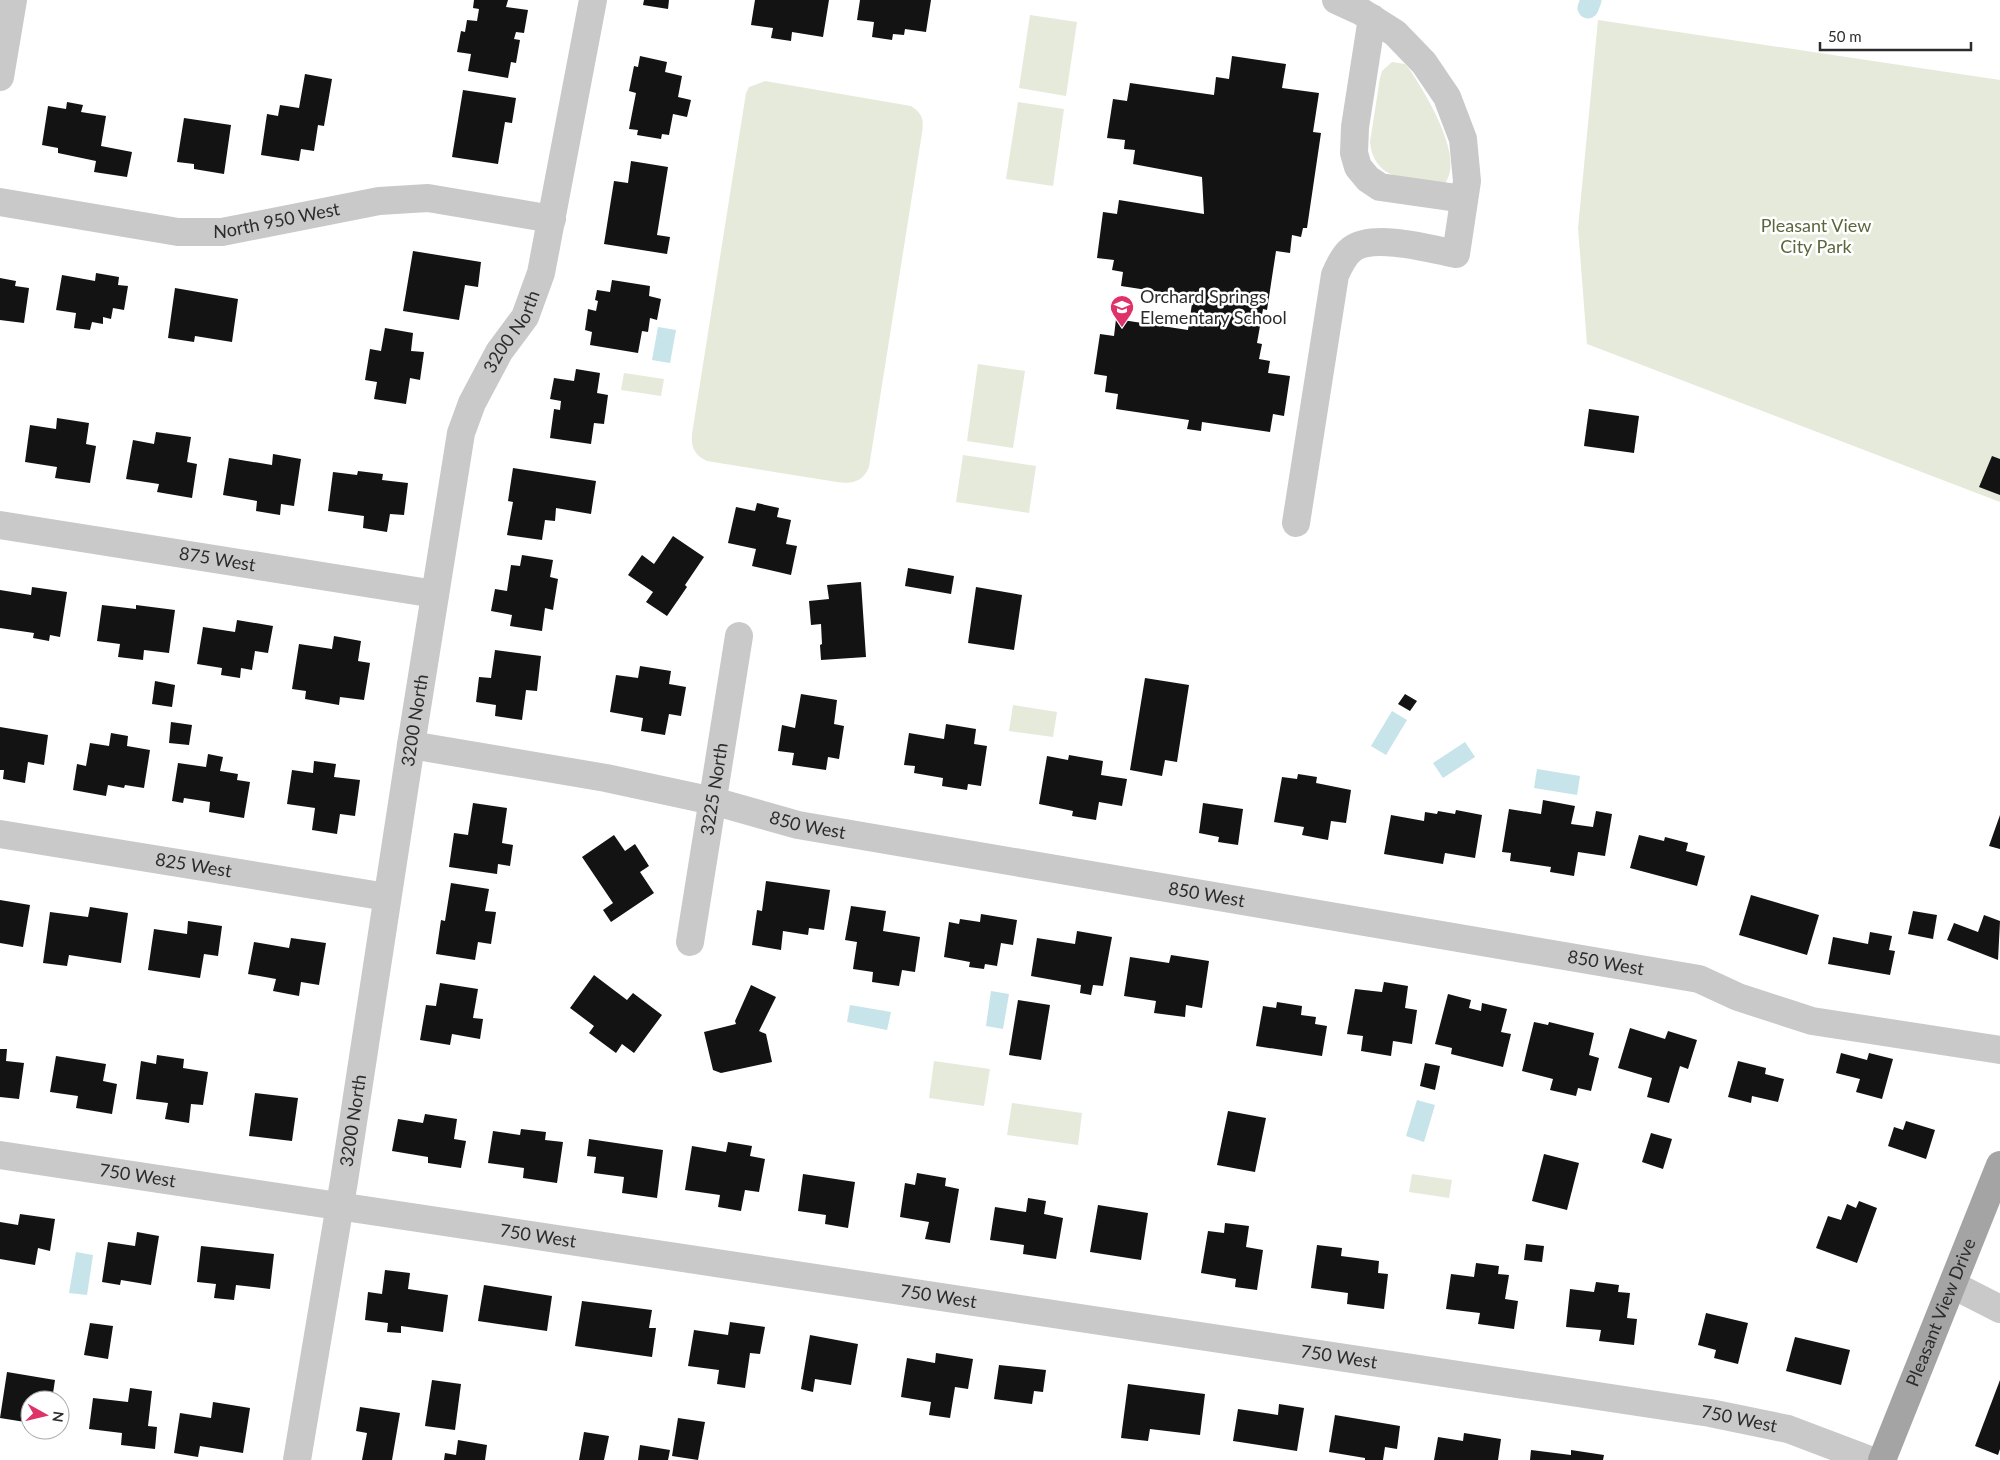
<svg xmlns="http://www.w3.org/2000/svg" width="2000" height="1460" font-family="Lato,sans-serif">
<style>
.green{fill:#e6eada}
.water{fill:#c6e4e9}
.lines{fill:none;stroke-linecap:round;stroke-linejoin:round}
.canal{stroke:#c6e4e9;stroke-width:21}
.building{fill:#131313}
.minor{stroke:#c9c9c9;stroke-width:28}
.major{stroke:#a4a4a4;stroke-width:28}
.labels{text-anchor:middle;stroke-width:5;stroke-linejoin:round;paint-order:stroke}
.street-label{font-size:18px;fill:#2c2c2c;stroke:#fff}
.park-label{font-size:18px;fill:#5a663c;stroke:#fff}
.poi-label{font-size:18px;fill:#2c2c2c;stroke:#fff;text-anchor:start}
</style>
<rect width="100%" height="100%" fill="#fff"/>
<g class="green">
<polygon points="1030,15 1077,22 1066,96 1019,88"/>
<polygon points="1598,20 2000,80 2000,502 1587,344 1578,228"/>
<path d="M1392 62 1405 64 1410 70C1425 93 1464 155 1446 182L1440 185C1409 179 1374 181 1370 142L1380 78 1382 71Z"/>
<path d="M765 81 911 106C923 114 924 120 922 133L869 467C863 482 852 484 837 482L707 461C694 455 691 447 692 434L746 93 749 87Z"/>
<polygon points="1018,102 1064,109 1053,186 1006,179"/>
<polygon points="978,364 1025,371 1013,448 967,441"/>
<polygon points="624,373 664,379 661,396 621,390"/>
<polygon points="963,455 1036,466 1029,513 956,502"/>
<polygon points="1013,705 1057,712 1053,737 1009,731"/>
<polygon points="934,1061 990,1069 984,1106 929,1098"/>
<polygon points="1012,1103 1082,1113 1078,1145 1007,1135"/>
<polygon points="1412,1174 1452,1180 1449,1198 1409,1192"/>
</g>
<g class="water">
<polygon points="658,327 676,330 670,363 652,360"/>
<polygon points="1392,711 1407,720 1386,755 1371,746"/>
<polygon points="1465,742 1475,757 1443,778 1433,763"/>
<polygon points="1537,769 1580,776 1577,795 1534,788"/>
<polygon points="991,991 1009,994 1003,1029 986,1026"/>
<polygon points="850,1005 891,1012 887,1030 847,1022"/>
<polygon points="1417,1100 1435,1105 1424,1142 1406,1136"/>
<polygon points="76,1252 93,1255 87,1295 69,1293"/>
</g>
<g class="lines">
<polyline class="canal" points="1588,8 1591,0"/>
</g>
<g class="building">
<polygon points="474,0 508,0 506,7 528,10 524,33 516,32 514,39 520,40 516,63 511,62 508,78 468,71 471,54 457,52 461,31 465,32 467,20 477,21 479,9 473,8"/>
<polygon points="644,0 669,0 668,9 643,5"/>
<polygon points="755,0 829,0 823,37 792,32 791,41 771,38 773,28 751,25"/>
<polygon points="860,0 931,0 926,32 905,29 904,35 893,34 892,40 872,37 874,22 857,20"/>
<polygon points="640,56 667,62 665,72 682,76 678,97 691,100 687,117 673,114 669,135 662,134 661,139 637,135 638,130 629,129 636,93 629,91 634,66 638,67"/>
<polygon points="1232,56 1286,64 1282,88 1319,93 1313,132 1321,133 1307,228 1303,228 1301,237 1292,235 1290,253 1276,251 1267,310 1263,309 1257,343 1262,344 1259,359 1270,361 1268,373 1290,376 1284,416 1273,414 1270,432 1202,422 1201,431 1187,429 1189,420 1116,409 1118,394 1105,392 1107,376 1094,374 1100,334 1114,336 1116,319 1188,330 1193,297 1121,286 1123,272 1112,270 1114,260 1097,258 1103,212 1117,214 1119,200 1204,214 1202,177 1133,164 1135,150 1124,149 1125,140 1107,138 1113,99 1127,101 1130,83 1214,95 1216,77 1229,79"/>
<polygon points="305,74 332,79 324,126 318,125 314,151 301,149 299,161 261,155 267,114 278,116 280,105 299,108"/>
<polygon points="463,90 516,98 512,123 505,122 498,164 452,157"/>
<polygon points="67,102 83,105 81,112 106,116 101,146 132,152 127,177 94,172 96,161 58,153 58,148 42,145 48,106 66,109"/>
<polygon points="184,118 231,125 224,174 194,169 194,164 177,162"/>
<polygon points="631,161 668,167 657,235 670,237 667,254 604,244 614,181 628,183"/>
<polygon points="413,251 481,262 478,287 465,285 459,320 403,311"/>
<polygon points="96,273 119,277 118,285 128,286 124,310 113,308 111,319 103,317 103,324 92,322 90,330 74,328 76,313 56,310 62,275 95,281"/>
<polygon points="0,278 16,281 15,286 29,288 24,323 0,320"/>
<polygon points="612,280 650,286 649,296 661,299 657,320 650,318 648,332 642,331 638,353 590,345 592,332 585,330 588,309 596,311 598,301 595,300 597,290 610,292"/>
<polygon points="175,288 238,299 232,342 195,336 194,342 168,338"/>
<polygon points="385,328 413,333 411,351 424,352 420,380 410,378 406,404 374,399 377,382 365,380 370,349 381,351"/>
<polygon points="576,369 600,373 597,393 608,395 604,424 594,423 591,444 550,438 554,409 560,410 561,401 550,399 554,378 574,381"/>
<polygon points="1589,409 1639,416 1634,453 1584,446"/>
<polygon points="57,418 89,423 86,444 96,446 90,483 55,478 57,467 25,462 30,425 56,429"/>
<polygon points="156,432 191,437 187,462 197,464 192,498 157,492 159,484 126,479 133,440 154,444"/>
<polygon points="273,454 301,459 294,506 281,504 280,515 256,511 257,501 223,495 229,458 272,465"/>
<polygon points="1992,456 2000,459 2000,495 1979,487"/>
<polygon points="513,468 596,481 591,514 556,508 555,521 545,520 542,540 507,535 513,502 508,501"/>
<polygon points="358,471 383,474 382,480 408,483 404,515 390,514 387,532 363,528 364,516 328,511 333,472 357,475"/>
<polygon points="757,503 779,508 777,517 791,520 786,544 797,546 791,575 752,566 756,549 728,543 736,507 755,511"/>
<polygon points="673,536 704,557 685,585 687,587 667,616 646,602 653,592 628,575 642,555 654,564"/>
<polygon points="522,555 553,560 550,577 558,579 553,610 545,608 542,631 510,626 512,615 491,611 495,589 507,591 511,565 520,566"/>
<polygon points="908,568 954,576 951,594 905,586"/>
<polygon points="861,582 866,657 821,660 820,645 822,644 821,624 811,625 809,601 829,599 827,585"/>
<polygon points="32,587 67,592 60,637 50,635 49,641 33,638 34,633 0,628 0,590 31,595"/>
<polygon points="976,587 1022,595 1014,650 968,643"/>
<polygon points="102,605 136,609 136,605 175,610 169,653 144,650 143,660 118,657 120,644 97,641"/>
<polygon points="237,620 273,626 268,653 255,651 252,670 241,668 240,678 221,675 222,668 197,664 203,627 235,632"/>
<polygon points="334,636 361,641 358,661 370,663 364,700 340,697 339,705 305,699 306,691 292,689 299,644 332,649"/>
<polygon points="495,650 541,656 537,691 526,690 522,720 495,716 496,705 476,702 479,677 491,678"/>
<polygon points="640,666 671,671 669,684 686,687 681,716 669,714 665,735 641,731 643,718 610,712 616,675 638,678"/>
<polygon points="1145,678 1189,685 1177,762 1165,760 1162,776 1130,770"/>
<polygon points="155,681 175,685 172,707 152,704"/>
<polygon points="801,694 837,700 834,724 844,726 839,759 828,757 826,770 792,765 794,753 778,751 782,725 795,728"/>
<polygon points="1405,694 1417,701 1410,711 1398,704"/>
<polygon points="171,722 192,725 189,745 169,743"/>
<polygon points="946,724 976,729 974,744 987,746 981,786 968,784 967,790 942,786 943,778 914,773 915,766 904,765 909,733 944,739"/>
<polygon points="0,727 48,735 44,765 28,762 25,783 3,779 4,770 0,770"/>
<polygon points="111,733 128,736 127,746 150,750 144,788 125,785 124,788 108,785 106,796 73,790 77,764 86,766 90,743 109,746"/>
<polygon points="208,754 223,757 220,771 238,774 237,780 250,782 244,818 209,812 210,802 184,798 183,803 172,801 178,763 206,767"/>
<polygon points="1069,755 1103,761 1101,775 1127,779 1122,806 1099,802 1096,820 1072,816 1073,811 1039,804 1047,756 1068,760"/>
<polygon points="314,761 336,764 334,777 360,780 355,816 340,814 337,834 312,830 315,808 287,804 292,770 313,773"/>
<polygon points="1298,774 1317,777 1316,783 1351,790 1346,823 1331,821 1328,840 1302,835 1304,827 1274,822 1282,777 1297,779"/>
<polygon points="1543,800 1575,806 1571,824 1593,827 1596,811 1612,814 1605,856 1578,852 1574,876 1550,872 1551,867 1510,861 1511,853 1502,852 1509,809 1541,814"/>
<polygon points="473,803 507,808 502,843 513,845 510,866 498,864 497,874 449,867 454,833 468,835"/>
<polygon points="1203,803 1243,809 1238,845 1218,842 1219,837 1199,833"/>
<polygon points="1456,810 1482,815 1475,858 1445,853 1443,864 1384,854 1391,815 1424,821 1425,812 1437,814 1438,811 1455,814"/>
<polygon points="2000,815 2000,849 1989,846"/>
<polygon points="614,835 625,851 635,844 649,866 640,872 654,893 611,922 603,910 613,903 582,857"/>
<polygon points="1639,835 1664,841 1665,837 1688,843 1686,851 1705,856 1697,886 1630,868"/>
<polygon points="766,881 830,890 824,930 809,928 808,935 783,931 781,950 752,945 757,910 762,911"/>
<polygon points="451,883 489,889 485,911 496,912 491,944 478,942 475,960 436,954 441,920 445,921"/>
<polygon points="1751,895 1819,915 1807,955 1739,935"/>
<polygon points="0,900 30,905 23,947 0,943"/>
<polygon points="851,906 886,911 883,931 920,937 915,972 902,970 899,986 872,982 873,972 853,969 857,942 845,940"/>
<polygon points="90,907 128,913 121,963 69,955 67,966 43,963 50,912 88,917"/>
<polygon points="1913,911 1937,915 1933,939 1908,934"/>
<polygon points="981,914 1017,920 1013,945 1001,943 997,966 985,964 984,969 969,967 970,962 944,957 949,922 959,924 960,919 980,922"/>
<polygon points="1984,915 2000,921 1998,960 1947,940 1954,923 1978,932"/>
<polygon points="188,921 222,926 218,956 204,954 200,978 148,970 154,929 187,934"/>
<polygon points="1077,931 1112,937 1103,986 1093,985 1091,995 1080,993 1081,985 1031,976 1037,938 1075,944"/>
<polygon points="1870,932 1892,936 1889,950 1895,951 1890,975 1828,964 1833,937 1868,944"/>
<polygon points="291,938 326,943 319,985 301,982 299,996 273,991 276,979 248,974 254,942 289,948"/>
<polygon points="1171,955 1209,961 1202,1008 1186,1005 1185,1017 1154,1013 1156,1001 1124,996 1130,957 1169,963"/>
<polygon points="594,975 627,1000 633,993 662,1015 634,1053 622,1044 616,1053 589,1033 594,1026 570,1008"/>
<polygon points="1384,982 1408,986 1405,1008 1417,1010 1412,1044 1393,1041 1391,1056 1361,1051 1363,1036 1347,1034 1355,989 1382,992"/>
<polygon points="440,983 478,989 473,1018 483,1019 480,1039 452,1034 450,1045 420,1040 426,1005 436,1006"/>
<polygon points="751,985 776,997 759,1031 766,1034 772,1062 721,1073 713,1070 704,1032 736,1024 735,1021"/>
<polygon points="1448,994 1471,1000 1469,1008 1481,1011 1482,1003 1507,1009 1501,1032 1511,1034 1503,1067 1451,1054 1452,1048 1435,1044"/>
<polygon points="1018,1000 1050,1005 1041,1060 1009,1055"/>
<polygon points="1277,1002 1302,1006 1301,1015 1316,1017 1315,1024 1327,1026 1322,1056 1256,1046 1263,1006 1276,1008"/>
<polygon points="1534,1022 1548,1025 1549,1022 1594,1033 1589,1055 1599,1058 1591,1091 1578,1088 1576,1096 1550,1090 1553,1079 1522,1071"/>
<polygon points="1630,1028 1665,1039 1668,1031 1697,1040 1688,1069 1680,1066 1669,1103 1647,1097 1652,1078 1618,1068"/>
<polygon points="0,1049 7,1049 6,1061 24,1063 19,1099 0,1097"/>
<polygon points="1841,1053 1867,1060 1869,1053 1893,1059 1882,1099 1856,1092 1860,1079 1836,1073"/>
<polygon points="157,1055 184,1059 183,1068 208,1072 203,1105 191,1104 189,1123 165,1119 168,1103 136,1099 141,1061 156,1064"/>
<polygon points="56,1056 106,1064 103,1081 117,1084 112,1114 76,1108 78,1096 50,1092"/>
<polygon points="1738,1061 1766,1068 1765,1074 1784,1079 1778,1102 1752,1096 1751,1103 1728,1097"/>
<polygon points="1425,1063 1440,1066 1435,1090 1420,1086"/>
<polygon points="255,1093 298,1098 292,1141 249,1136"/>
<polygon points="1228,1111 1266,1118 1255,1172 1217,1165"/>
<polygon points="425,1114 457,1119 454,1139 466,1141 461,1168 428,1163 428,1157 392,1151 398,1119 423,1123"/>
<polygon points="1906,1121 1935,1130 1926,1159 1888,1146 1894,1127 1903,1130"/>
<polygon points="521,1129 546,1132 545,1140 563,1142 557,1183 523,1178 524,1168 488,1163 493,1131 520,1135"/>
<polygon points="1651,1133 1672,1139 1663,1169 1642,1162"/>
<polygon points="589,1139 663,1150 657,1198 622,1193 624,1177 594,1173 596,1157 587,1156"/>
<polygon points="728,1142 752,1146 750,1156 765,1159 759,1192 745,1190 741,1211 718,1207 720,1195 685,1190 692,1146 726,1152"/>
<polygon points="1544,1154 1579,1163 1567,1210 1532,1201"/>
<polygon points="917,1173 946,1178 945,1186 959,1189 950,1243 925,1239 929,1222 900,1217 905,1183 915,1185"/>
<polygon points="803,1174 855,1182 848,1228 825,1224 826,1215 798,1211"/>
<polygon points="1028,1198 1046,1201 1044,1214 1063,1218 1056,1259 1023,1254 1024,1245 990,1240 995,1207 1026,1212"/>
<polygon points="1859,1201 1877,1208 1857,1263 1816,1248 1828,1216 1841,1220 1847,1204 1856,1208"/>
<polygon points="1098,1205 1148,1213 1141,1260 1090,1252"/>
<polygon points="20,1214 55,1219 50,1251 38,1248 35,1265 0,1259 0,1222 18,1225"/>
<polygon points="1225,1223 1249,1226 1246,1247 1263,1250 1257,1290 1235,1287 1236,1279 1201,1273 1208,1231 1224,1233"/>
<polygon points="137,1232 159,1236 151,1285 121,1280 120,1285 102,1282 108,1242 135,1246"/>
<polygon points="1526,1244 1544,1246 1542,1262 1524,1260"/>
<polygon points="1317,1245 1342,1248 1341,1256 1379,1261 1378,1273 1388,1274 1384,1309 1347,1304 1348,1293 1311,1288"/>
<polygon points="201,1246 274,1254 270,1289 236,1285 234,1300 214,1298 216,1284 197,1282"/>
<polygon points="1476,1263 1499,1266 1498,1274 1509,1275 1505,1299 1518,1301 1514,1329 1478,1324 1480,1313 1446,1309 1451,1274 1474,1277"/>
<polygon points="385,1270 410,1273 408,1289 448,1295 443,1332 401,1326 401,1333 387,1332 388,1323 365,1320 368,1292 382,1294"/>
<polygon points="1596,1282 1619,1285 1618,1292 1630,1293 1627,1318 1637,1319 1634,1345 1599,1341 1601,1330 1566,1327 1570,1289 1594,1292"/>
<polygon points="484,1285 552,1296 547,1331 478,1321"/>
<polygon points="582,1301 652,1310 649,1328 656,1328 652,1357 575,1346"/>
<polygon points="1706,1313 1748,1323 1738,1364 1714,1358 1716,1350 1698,1345"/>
<polygon points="730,1322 765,1327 760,1354 750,1353 745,1388 717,1384 719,1370 688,1366 694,1330 728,1335"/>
<polygon points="90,1323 113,1326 108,1359 84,1355"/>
<polygon points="810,1335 858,1344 851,1385 815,1379 813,1392 801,1389"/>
<polygon points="1795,1337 1850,1350 1841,1385 1786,1371"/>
<polygon points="936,1353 973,1359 968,1389 955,1387 950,1418 929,1415 931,1402 901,1397 907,1358 935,1363"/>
<polygon points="999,1365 1046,1370 1043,1392 1034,1391 1032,1404 994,1399"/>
<polygon points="7,1372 55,1380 52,1400 30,1400 30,1429 24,1428 25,1422 0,1418"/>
<polygon points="432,1380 461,1384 455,1430 425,1426"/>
<polygon points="2000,1380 2000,1449 1998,1455 1975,1446"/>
<polygon points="1128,1384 1205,1394 1200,1435 1150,1429 1148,1441 1121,1438"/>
<polygon points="130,1388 152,1391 148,1426 157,1427 155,1449 121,1445 122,1433 89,1429 93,1398 128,1402"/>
<polygon points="213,1402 250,1408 243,1453 200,1446 198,1457 174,1453 180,1413 211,1418"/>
<polygon points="1279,1404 1304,1408 1297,1451 1233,1441 1238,1409 1278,1415"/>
<polygon points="360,1407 400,1413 392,1460 362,1460 367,1433 356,1431"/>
<polygon points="1335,1415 1400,1426 1397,1449 1385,1447 1383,1460 1365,1460 1365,1458 1329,1452"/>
<polygon points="678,1418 705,1422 698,1460 672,1456"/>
<polygon points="584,1432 609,1436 604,1460 579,1460"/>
<polygon points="1464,1433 1501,1439 1498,1460 1434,1460 1438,1437 1463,1441"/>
<polygon points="458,1440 487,1445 485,1460 444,1460 445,1453 456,1455"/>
<polygon points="640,1445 670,1450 668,1460 638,1460"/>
<polygon points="1531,1450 1571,1455 1571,1450 1604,1455 1603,1460 1530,1460"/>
</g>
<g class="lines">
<g class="minor">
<polyline points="1372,18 1355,127 1354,153 1358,167 1368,179 1380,187 1464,199"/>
<polyline points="0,77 13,0"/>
<path id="s1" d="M0 202 178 232H222L379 201 428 198 552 219"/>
<path d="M1296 523 1335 275C1339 266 1344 255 1352 249 1374 233 1431 249 1456 254L1467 181 1463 139 1447 97 1424 63 1395 33 1360 11 1336 0"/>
<path id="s2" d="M0 525 435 594"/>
<path id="s3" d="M411 745 606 778 713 801 798 825 1699 979 1738 997 1812 1021 2000 1050"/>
<path id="s4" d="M0 834 387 897"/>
<path id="s5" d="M690 942 739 636"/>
<path id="s6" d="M0 1155 1710 1413 1788 1429 1870 1460"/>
<polyline points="1953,1285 2000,1309"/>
<path id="s7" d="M297 1460 344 1181 411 745 461 433 472 403 499 352 525 317 541 273 593 0"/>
</g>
<path class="major" id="s8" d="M1882 1460 2000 1165"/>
</g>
<defs>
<g id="school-pin" transform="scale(1.25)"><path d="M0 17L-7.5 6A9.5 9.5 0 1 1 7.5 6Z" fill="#df3268" stroke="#fff"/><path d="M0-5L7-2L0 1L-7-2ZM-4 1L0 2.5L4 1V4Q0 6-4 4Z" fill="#fff"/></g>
</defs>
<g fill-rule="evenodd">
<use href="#school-pin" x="1122" y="307"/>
</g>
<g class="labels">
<g class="street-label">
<text dy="6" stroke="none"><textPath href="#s1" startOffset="280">North 950 West</textPath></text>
<text dy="6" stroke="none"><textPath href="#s7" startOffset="1154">3200 North</textPath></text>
<text dy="6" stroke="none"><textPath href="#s2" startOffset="220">875 West</textPath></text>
<text dy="6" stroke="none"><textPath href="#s7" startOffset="749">3200 North</textPath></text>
<text dy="6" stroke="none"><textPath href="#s5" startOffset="155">3225 North</textPath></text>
<text dy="6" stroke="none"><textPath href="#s3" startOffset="405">850 West</textPath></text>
<text dy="6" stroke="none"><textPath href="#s4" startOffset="196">825 West</textPath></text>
<text dy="6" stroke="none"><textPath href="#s3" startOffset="810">850 West</textPath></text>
<text dy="6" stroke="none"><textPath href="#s3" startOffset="1215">850 West</textPath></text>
<text dy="6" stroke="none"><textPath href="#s7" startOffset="344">3200 North</textPath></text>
<text dy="6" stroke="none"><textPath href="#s6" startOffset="139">750 West</textPath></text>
<text dy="6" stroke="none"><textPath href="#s6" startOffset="544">750 West</textPath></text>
<text dy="6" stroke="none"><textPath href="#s6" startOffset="949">750 West</textPath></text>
<text dy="6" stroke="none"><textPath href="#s8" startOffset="159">Pleasant View Drive</textPath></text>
<text dy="6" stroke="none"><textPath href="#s6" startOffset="1354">750 West</textPath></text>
<text dy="6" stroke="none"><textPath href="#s6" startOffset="1759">750 West</textPath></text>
</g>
<g class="park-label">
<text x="1816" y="232">Pleasant View<tspan x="1816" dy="21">City Park</tspan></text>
</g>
<g class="poi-label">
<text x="1140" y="303">Orchard Springs<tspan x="1140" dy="21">Elementary School</tspan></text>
</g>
</g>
<g transform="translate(45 1415) rotate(98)"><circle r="24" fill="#ffffff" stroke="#ababab"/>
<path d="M0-4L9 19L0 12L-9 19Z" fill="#df3268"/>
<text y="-8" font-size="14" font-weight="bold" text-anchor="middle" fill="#2c2c2c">N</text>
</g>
<path d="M1820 42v8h151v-8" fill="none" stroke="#2c2c2c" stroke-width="2.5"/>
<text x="1828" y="42" font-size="15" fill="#2c2c2c" stroke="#ffffff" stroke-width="4" paint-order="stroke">50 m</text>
</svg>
